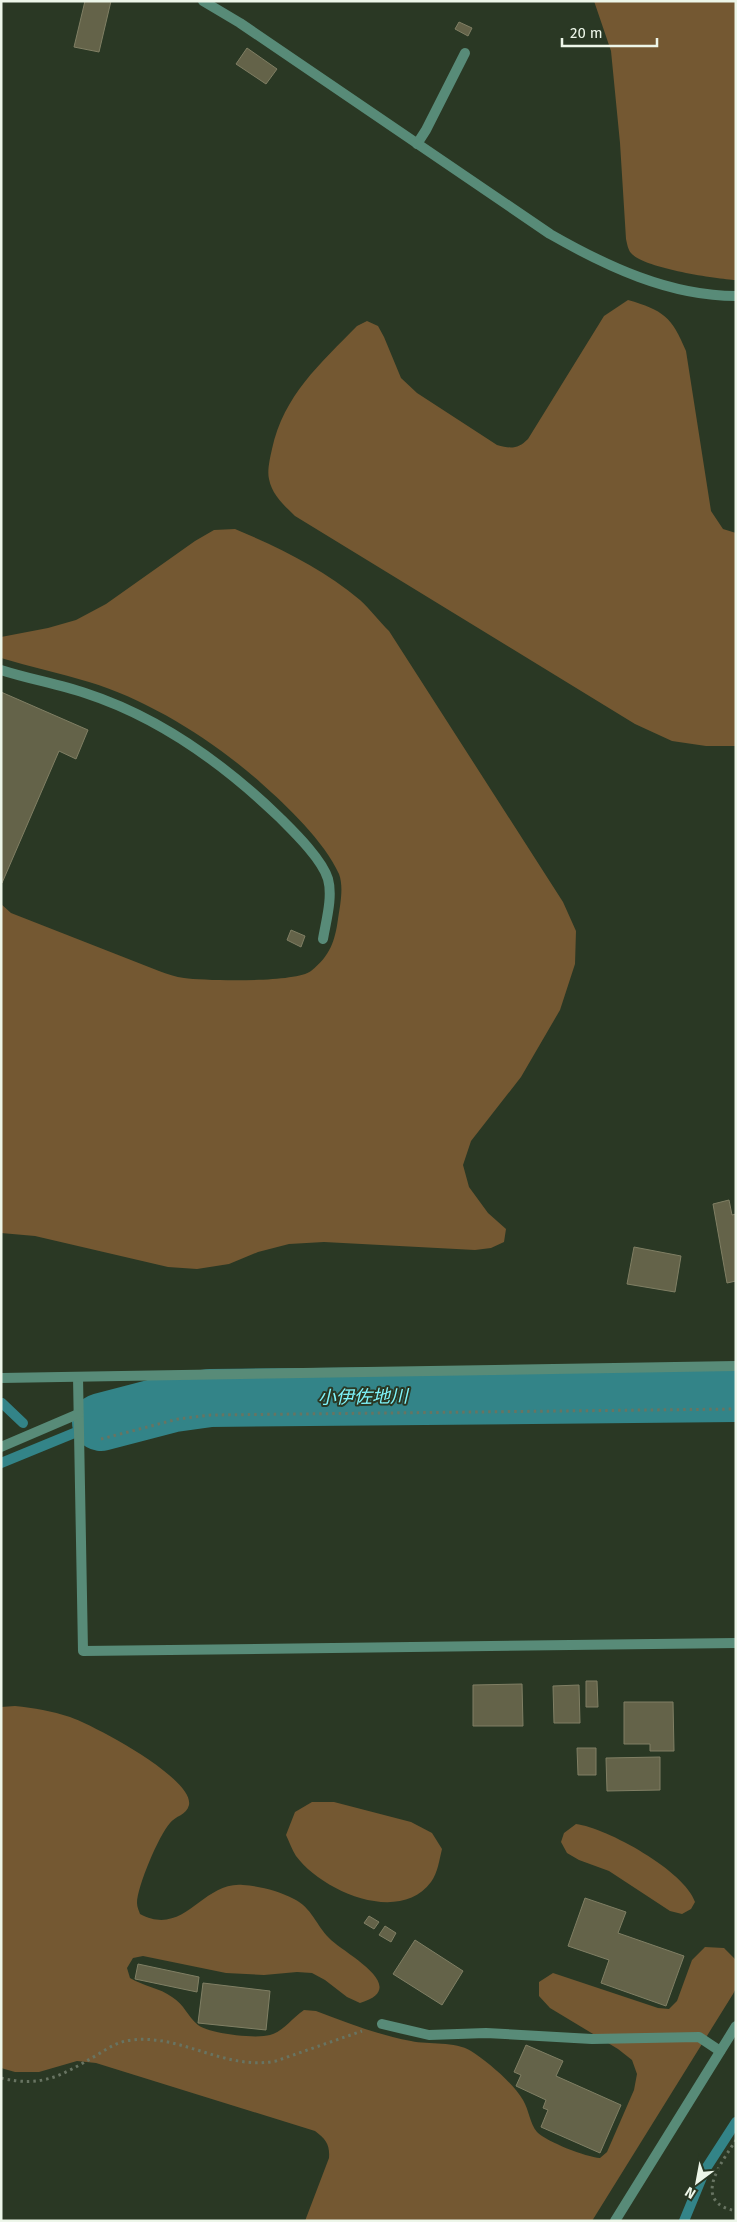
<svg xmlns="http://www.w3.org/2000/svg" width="737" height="2222" font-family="'Fira Sans','Noto Sans JP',sans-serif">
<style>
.green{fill:#745832}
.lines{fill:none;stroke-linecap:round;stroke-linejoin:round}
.stream{stroke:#338488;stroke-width:10}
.river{stroke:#338488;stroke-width:58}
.building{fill:#646349;stroke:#807f64}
.path{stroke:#687462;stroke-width:3;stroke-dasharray:2.5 4;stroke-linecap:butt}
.service{stroke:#588b78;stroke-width:10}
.minor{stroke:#588b78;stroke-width:10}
.tertiary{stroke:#588b78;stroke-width:10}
.labels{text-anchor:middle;stroke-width:4;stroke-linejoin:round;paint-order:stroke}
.water-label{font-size:18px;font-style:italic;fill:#7ff5fc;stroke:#2a3824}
</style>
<rect width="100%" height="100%" fill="#2a3824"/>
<g class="green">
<path d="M594 1H736V280C716 279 643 268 631 253 628 250 627 243 626 239L620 143 611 51Z"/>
<path d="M628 300C663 310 672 317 686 351L711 511 723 529 736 533V746H706L672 741 635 724 295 516C284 505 272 495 269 479 267 471 270 458 272 449 284 395 320 364 357 326L367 321 378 326 384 337 401 378 417 393 497 445C511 449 518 449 528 439L604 316Z"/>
<path d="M235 529C278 547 324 569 360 600 370 609 379 621 389 631L563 902 576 931 575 964 560 1010 521 1077 471 1141 463 1165 469 1187 488 1213 506 1229 504 1242 491 1248 475 1250 324 1242 289 1244 258 1252 229 1264 197 1269 168 1267 35 1236 1 1233V904L11 913 159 971C167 974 176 977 184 978 207 981 295 983 311 971 330 956 335 941 338 919 340 906 344 887 339 874 324 841 287 806 261 783 214 741 149 700 89 682 60 673 30 667 1 658V637L48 628 76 620 106 604 195 541 214 530Z"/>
<path d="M15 1706C34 1708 52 1711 70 1717 93 1725 194 1778 189 1805 187 1815 175 1816 170 1823 159 1835 137 1887 137 1903 137 1907 139 1911 140 1914 185 1938 202 1881 243 1885 260 1886 279 1891 294 1899 312 1908 316 1925 329 1938 343 1953 413 1987 360 2003L347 1997 325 1980 312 1973 297 1972 264 1975 226 1973 143 1956 133 1958 127 1968 130 1978C143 1986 160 1988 172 1997 184 2004 188 2017 198 2025 210 2034 256 2039 270 2035 284 2031 292 2018 304 2010L316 2011C348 2023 378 2035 411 2041 429 2045 455 2041 471 2051 488 2062 513 2083 523 2100 529 2110 530 2124 537 2132 547 2142 586 2157 600 2158L607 2152 634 2090 637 2074 632 2060 618 2049 550 2008 539 1996V1982L553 1973 658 2008 669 2009 677 2001 692 1960 705 1947 724 1948 736 1960V1988L733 1994 592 2221H305L329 2158C330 2145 326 2139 315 2131L96 2063 77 2061 39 2072H15L1 2068V1707Z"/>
<path d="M312 1802H334L411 1822 432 1833 442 1849C439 1861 438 1872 431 1882 399 1925 322 1891 296 1856 292 1850 289 1841 286 1835L295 1812Z"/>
<path d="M576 1824C607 1828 685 1871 695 1902L691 1909 682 1914 670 1911 609 1871 579 1860 567 1853 561 1842 564 1833Z"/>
</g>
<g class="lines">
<g class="stream">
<polyline points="2,1403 23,1423"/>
<polyline points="1,1463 101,1422"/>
<polyline points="684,2221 705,2170 736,2122"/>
</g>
<polyline class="river" points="101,1422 174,1403 210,1398 736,1393"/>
</g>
<g class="building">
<polygon points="85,1 111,1 99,52 74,47"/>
<polygon points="459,22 472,28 468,36 455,29"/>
<polygon points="247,48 277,69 266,84 236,64"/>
<polygon points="1,692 88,730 76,759 59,751 2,883"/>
<polygon points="291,930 305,936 301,947 287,940"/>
<polygon points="729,1200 732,1215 736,1214 736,1281 727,1283 713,1204"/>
<polygon points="634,1247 681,1256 675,1292 627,1284"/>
<polygon points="586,1681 597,1681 598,1707 586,1707"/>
<polygon points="522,1684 523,1726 473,1726 473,1685"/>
<polygon points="579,1685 580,1723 554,1723 553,1686"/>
<polygon points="624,1702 673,1702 674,1751 650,1751 650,1744 624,1744"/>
<polygon points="577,1748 596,1748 596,1775 578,1775"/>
<polygon points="660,1757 660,1790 607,1791 606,1758"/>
<polygon points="585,1898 626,1912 618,1933 684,1956 666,2006 601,1983 609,1960 568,1946"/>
<polygon points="369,1916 379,1922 374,1929 364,1923"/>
<polygon points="385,1926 396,1933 391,1942 379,1935"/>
<polygon points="415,1940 463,1971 442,2005 393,1974"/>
<polygon points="138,1964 199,1977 197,1992 135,1979"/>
<polygon points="203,1983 270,1991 266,2030 198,2023"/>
<polygon points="526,2045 563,2061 556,2076 621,2105 600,2153 541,2127 548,2110 543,2108 546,2100 516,2086 521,2075 514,2072"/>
</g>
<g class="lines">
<g class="path">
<polyline points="101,1439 178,1419 211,1415 736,1409"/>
<path d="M1 2078C43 2088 62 2075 97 2055 108 2048 119 2041 132 2040 182 2034 225 2071 276 2061L362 2031"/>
<path d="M736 2140C722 2162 690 2202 736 2211"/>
</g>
<polyline class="service" points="417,144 426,130 465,53"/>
<g class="minor">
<path d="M1 670C29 679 58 684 85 693 159 717 224 764 279 817 294 832 322 859 328 879 333 897 326 921 323 939"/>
<polyline points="78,1377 83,1651 736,1643"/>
<polyline points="1,1447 78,1414"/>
<polyline points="382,2024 429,2035 486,2033 592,2039 699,2037 720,2051"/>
</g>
<g class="tertiary">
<path d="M203 1 240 23 550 234C606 266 669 296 736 296"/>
<polyline points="1,1378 736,1366"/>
<polyline points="615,2221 736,2026"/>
</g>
</g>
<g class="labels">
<g class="water-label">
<text transform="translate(363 1397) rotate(-1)" y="6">小伊佐地川</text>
</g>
</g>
<rect width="737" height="2222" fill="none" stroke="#edf6e9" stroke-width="5"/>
<g transform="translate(697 2182) rotate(212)" stroke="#2a3824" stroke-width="4" paint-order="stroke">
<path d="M0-4L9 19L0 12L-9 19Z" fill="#edf6e9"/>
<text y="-8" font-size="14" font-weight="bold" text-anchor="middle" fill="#edf6e9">N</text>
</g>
<path d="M562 38v8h95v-8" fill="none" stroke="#edf6e9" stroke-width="2.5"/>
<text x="570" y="38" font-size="15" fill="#edf6e9" stroke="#2a3824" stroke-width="4" paint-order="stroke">20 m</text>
</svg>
